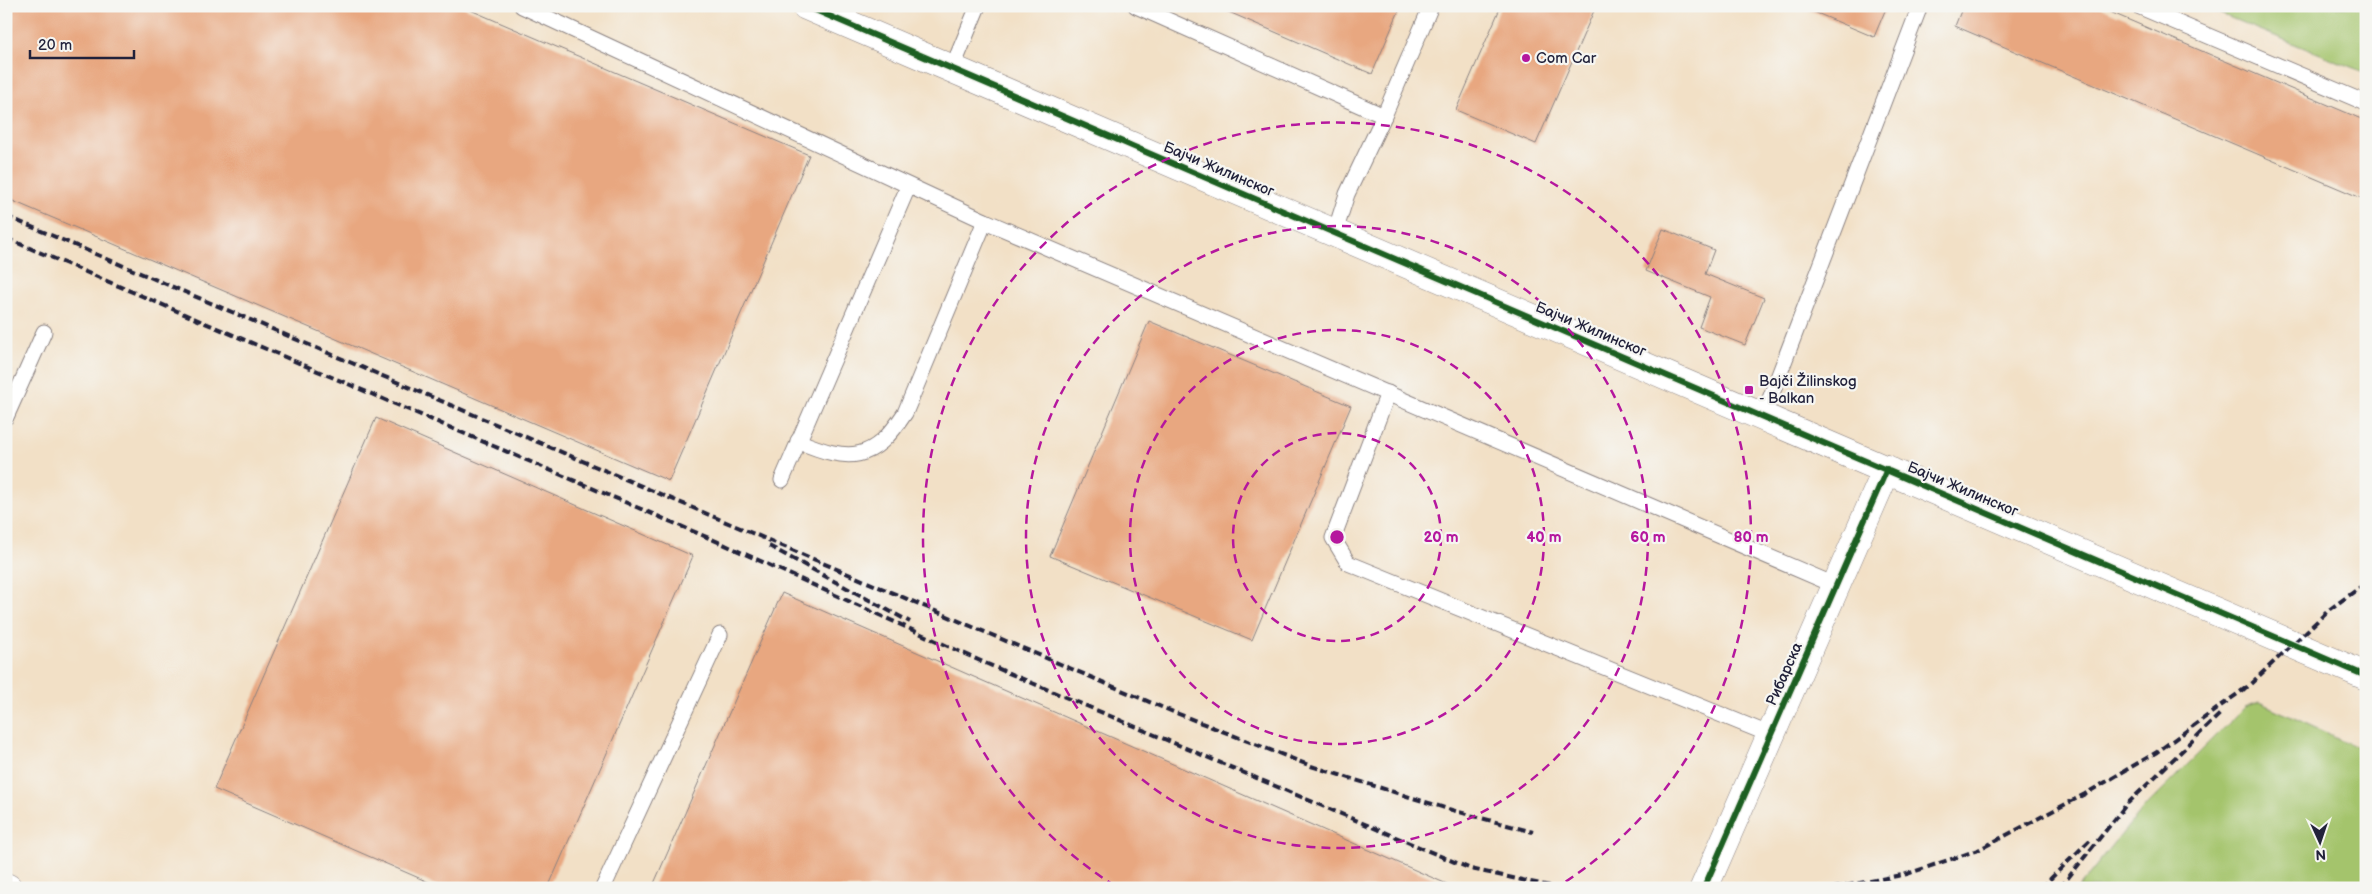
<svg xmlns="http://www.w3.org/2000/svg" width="2372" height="894" font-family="'Balsamiq Sans',sans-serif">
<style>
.green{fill:#a4c46c;stroke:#637354}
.building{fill:#e8a780}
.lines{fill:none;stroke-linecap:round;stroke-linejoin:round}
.service-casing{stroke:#8a8180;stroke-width:17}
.minor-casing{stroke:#8a8180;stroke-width:29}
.tertiary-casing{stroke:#8a8180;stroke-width:29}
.service{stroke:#fff;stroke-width:15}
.minor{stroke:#fff;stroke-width:28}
.tertiary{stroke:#fff;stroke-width:28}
.rail{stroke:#22223b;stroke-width:4;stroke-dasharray:8 4;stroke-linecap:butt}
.cycleway-casing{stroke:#f6f6f2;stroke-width:9}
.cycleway{stroke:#1b5e20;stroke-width:6}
.ring{fill:none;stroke:#b5179e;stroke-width:2.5;stroke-dasharray:9 6}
.poi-dot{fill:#b5179e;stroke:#f6f6f2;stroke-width:2}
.labels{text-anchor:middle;stroke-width:4.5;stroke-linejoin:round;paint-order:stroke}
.poi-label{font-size:15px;fill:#22223b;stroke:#f6f6f2;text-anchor:start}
.street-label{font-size:15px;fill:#22223b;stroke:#f6f6f2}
.centre{fill:#b5179e;stroke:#f6f6f2;stroke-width:2.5}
.ring-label{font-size:15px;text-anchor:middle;font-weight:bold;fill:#b5179e;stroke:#f6f6f2;stroke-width:4.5;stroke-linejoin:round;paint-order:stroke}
</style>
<rect width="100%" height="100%" fill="#f6f6f2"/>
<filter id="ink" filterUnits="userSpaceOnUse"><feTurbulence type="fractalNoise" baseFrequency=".02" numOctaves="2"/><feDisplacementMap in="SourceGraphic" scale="10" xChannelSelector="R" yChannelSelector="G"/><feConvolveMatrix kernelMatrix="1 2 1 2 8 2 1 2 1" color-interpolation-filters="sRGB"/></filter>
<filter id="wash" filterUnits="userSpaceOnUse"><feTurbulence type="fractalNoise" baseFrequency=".0096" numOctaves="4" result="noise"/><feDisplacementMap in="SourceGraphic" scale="20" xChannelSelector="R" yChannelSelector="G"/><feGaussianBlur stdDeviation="1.12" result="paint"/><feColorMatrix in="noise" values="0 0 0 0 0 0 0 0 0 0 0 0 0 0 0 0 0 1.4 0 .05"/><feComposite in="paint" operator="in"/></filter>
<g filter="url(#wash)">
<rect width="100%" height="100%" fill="#f2e0c6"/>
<g class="green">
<polygon points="2201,6 2366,6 2366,73"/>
<polygon points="2259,702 2366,751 2366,888 2078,888 2138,814 2245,707"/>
</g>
<g id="blocks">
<g class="building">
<polygon points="6,6 461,6 809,155 669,481 6,198"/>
<polygon points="1215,6 1401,6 1372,74"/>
<polygon points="1501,6 1596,6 1536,144 1456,110"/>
<polygon points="1800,6 1887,6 1874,37"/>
<polygon points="1963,6 2096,6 2366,121 2366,200 1955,26"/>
<polygon points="1663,229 1714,250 1705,274 1764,298 1745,345 1699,327 1710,297 1646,271"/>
<polygon points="1149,321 1351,406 1252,640 1050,556"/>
<polygon points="376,418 693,556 548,888 442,888 214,789"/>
<polygon points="782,593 1456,888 652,888"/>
</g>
</g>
</g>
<g filter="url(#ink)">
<use href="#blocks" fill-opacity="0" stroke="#8a8180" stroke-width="1"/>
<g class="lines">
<g class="service-casing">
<g id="service">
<polyline points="522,6 985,221 1837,586"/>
<polyline points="1136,6 1384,116 1431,6"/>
<polyline points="2138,6 2366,103"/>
<polyline points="952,69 978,6"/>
<polyline points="1335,232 1347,194 1384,116"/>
<polyline points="1388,393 1333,538 1348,563 1771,735"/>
<polyline points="6,417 44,332"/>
<polyline points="1763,417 1920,6"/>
<path d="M798 441C850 463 873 462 905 413L985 221"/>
<polyline points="782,480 908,187"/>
<polyline points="603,888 720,635"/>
</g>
</g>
<g class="minor-casing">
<g id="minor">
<polyline points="6,887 8,888"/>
<polyline points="1704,888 1887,469"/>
</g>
</g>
<g class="tertiary-casing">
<polyline id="tertiary" points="806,6 2366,676"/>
</g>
<use href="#service" class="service"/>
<use href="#minor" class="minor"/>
<use href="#tertiary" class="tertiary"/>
<g class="rail">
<polyline points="6,216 1166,709 1311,766 1448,809 1533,832"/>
<polyline points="6,238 723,544 985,663 1471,869 1559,888"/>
<polyline points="769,546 910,622"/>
<polyline points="2242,692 2330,609 2366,583"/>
<polyline points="1834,888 1907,874 1978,850 2085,794 2157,752 2247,687"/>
<polyline points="2041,888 2092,838"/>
<polyline points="2060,888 2126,805 2221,713"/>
</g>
<g class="cycleway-casing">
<g id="cycleway">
<polyline points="806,6 2366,676"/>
<polyline points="1704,888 1887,469"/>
</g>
</g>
<use href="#cycleway" class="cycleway"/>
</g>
</g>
<g class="ring">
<circle cx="1337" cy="537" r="104"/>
<circle cx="1337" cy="537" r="207"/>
<circle cx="1337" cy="537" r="311"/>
<path d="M1115 886A414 414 0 1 1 1559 886"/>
</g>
<g class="poi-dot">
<circle cx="1526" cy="58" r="5"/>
<rect x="1744" y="385" width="10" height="10" rx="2.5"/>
</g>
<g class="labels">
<g class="poi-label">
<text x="1536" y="63">Com Car</text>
<text x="1759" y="386">Bajči Žilinskog<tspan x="1759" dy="17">- Balkan</tspan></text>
</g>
<g class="street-label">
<text transform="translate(1219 169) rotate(23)" y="5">Бајчи Жилинског</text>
<text transform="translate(1591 329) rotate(23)" y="5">Бајчи Жилинског</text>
<text transform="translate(1963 489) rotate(23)" y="5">Бајчи Жилинског</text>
<text transform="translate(1784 674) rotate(-66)" y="5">Рибарска</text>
</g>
</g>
<circle cx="1337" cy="537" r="8" class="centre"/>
<g class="ring-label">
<text x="1441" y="542">20 m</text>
<text x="1544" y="542">40 m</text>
<text x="1648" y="542">60 m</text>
<text x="1751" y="542">80 m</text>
</g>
<rect width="2372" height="894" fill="none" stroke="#f6f6f2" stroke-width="25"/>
<g transform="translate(2320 842) rotate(177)" stroke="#f6f6f2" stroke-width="4" paint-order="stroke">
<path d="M0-4L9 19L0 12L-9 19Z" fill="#22223b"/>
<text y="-8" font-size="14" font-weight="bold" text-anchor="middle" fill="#22223b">N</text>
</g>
<path d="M30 50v8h104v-8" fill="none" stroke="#22223b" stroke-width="2.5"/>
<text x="38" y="50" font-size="15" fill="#22223b" stroke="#f6f6f2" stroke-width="4" paint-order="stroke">20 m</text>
</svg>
